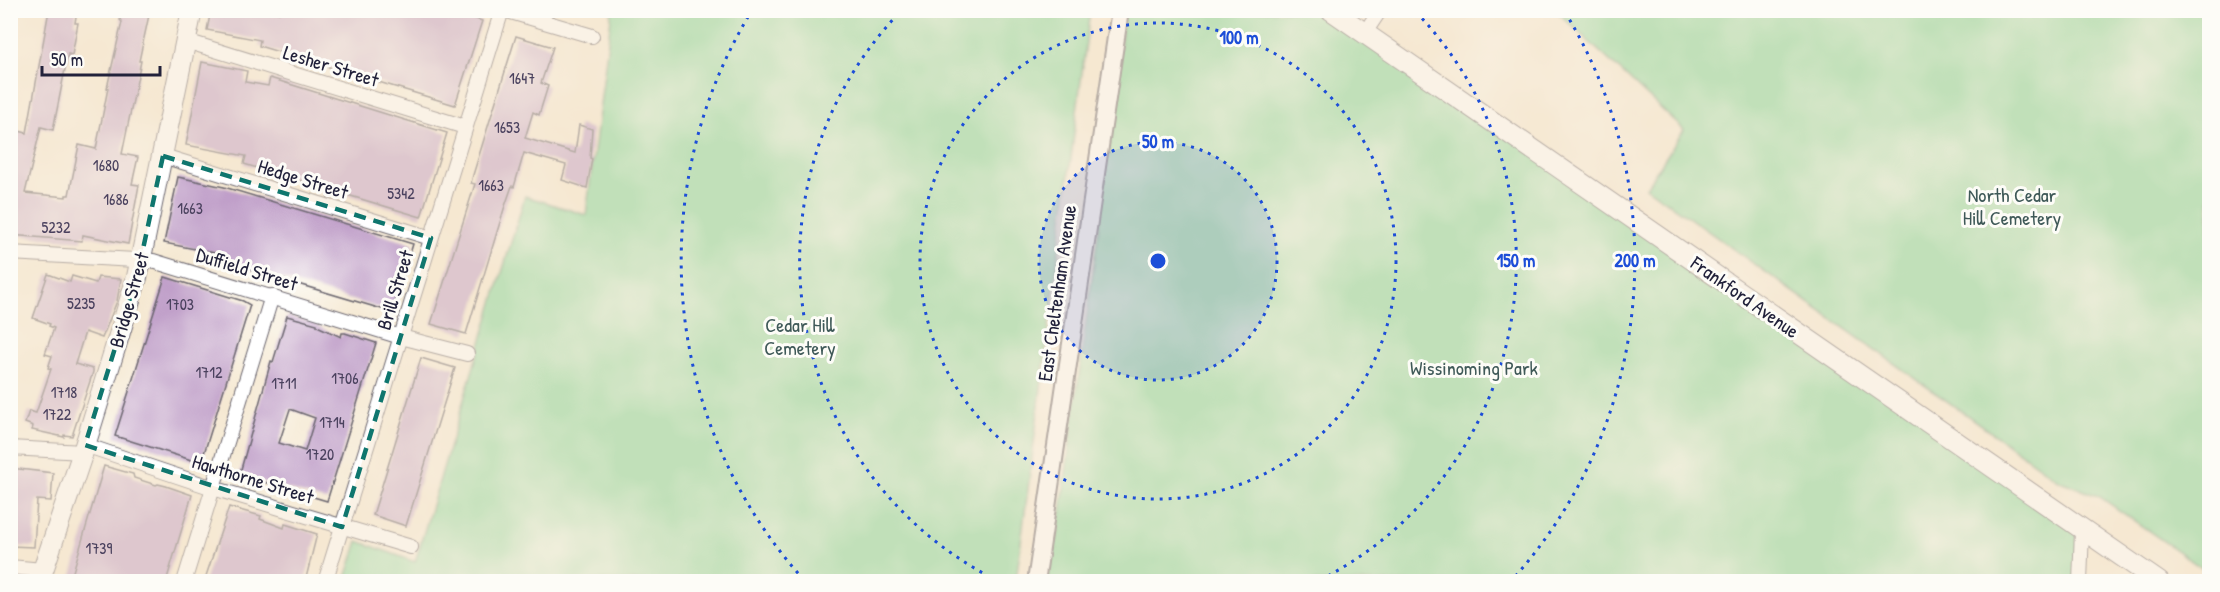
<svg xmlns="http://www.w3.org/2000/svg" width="2220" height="592" font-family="'Patrick Hand',sans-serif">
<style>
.green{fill:#82d89c;stroke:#527d6c;stroke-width:1.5}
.building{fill:#c09fc9;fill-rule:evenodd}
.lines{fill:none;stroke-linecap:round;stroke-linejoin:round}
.minor-casing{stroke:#6c6770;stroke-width:16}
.tertiary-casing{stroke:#6c6770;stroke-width:20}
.secondary-casing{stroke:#6c6770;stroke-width:22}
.minor{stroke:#fff;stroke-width:14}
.tertiary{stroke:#fff;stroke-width:16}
.secondary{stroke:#fff;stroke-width:20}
.marked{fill:none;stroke:#0f766e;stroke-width:4.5;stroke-dasharray:12 8;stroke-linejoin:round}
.ring{fill:none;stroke:#1d4ed8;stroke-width:3;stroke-dasharray:3 6}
.labels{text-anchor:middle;stroke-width:6;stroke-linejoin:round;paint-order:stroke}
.number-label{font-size:16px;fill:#4a415e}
.street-label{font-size:20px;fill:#22223b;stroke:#fdfcf7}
.park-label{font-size:20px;fill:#3f5958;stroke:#fdfcf7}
.centre{fill:#1d4ed8;stroke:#fdfcf7;stroke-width:3}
.ring-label{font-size:18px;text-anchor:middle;font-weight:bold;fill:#1d4ed8;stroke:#fdfcf7;stroke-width:6;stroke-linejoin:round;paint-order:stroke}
</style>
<rect width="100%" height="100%" fill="#fdfcf7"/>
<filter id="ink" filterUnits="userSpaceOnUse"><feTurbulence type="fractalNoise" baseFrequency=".0167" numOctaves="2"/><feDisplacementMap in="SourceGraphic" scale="12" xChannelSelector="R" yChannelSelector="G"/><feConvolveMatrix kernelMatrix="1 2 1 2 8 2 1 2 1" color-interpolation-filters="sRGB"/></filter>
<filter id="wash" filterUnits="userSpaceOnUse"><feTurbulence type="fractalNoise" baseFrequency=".008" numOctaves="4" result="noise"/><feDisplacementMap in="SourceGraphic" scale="24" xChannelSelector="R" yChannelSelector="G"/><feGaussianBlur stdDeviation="1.35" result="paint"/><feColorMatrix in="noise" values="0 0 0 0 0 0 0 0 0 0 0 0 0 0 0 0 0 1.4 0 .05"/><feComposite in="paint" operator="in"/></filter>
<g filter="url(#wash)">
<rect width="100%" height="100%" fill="#f5e8d1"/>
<g class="green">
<polygon points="612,10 1090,11 1016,581 345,581 358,541 415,562 525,196 586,215"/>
<polygon points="1124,11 1331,11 2082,530 2080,582 1046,582 1058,533 1104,188"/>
<polygon points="1556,11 2209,11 2209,573 2100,497 2058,480 1646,187 1684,130"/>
</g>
<g id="blocks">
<g class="building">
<polygon points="49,10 77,10 75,23 78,23 72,55 68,54 53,130 41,127 25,193 66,197 66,195 69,195 79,145 96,149 108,88 107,88 122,22 120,20 122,10 149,15 139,61 141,61 122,154 138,157 132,184 139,185 128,244 83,235 82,241 10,235 10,129 27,133"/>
<polygon points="211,10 271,10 279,13 280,10 449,10 482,21 455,105 259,46 260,40 207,30"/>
<polygon points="516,36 553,47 541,83 548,86 539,115 533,112 525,138 575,153 579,125 592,129 590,158 592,159 587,188 562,180 566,165 524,153 514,187 512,186 504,209 466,334 431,324 475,184 471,183 473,175"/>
<polygon points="202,62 247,71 245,82 268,86 270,78 447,133 421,217 244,164 246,156 186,145"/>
<polygon points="178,177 224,187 413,244 392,312 224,262 226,255 164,243"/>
<polygon points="48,274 70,282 72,276 96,283 98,277 121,279 117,301 102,338 85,332 75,364 93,369 93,372 72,436 64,435 64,437 32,430 33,426 25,423 29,411 36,413 51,369 48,368 52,356 45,354 54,328 49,326 50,324 33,318"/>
<polygon points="165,277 243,301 250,305 201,463 115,436"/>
<path d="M287 316 317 324V326L341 337 342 333H345L376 343 327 501 244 476 240 473 271 361 273 362ZM290 409 315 418 305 451 279 443Z"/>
<polygon points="421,358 455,368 406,526 373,515"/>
<polygon points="104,466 133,474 134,478 156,485 158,484 166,486 192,495 166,582 70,582"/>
<polygon points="10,468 53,473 51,501 37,500 34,547 10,546"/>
<polygon points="229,507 261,516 260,519 284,528 285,524 317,534 305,582 204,582"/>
</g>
</g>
</g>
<g filter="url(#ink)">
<use href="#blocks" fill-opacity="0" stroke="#6c6770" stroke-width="1.5"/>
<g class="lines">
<g class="minor-casing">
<g id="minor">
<polyline points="504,10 592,36"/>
<polyline points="1364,34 1380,10"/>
<polyline points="186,41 465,127"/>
<polyline points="163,156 431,238"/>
<polyline points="10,253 153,261 401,337 467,354"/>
<polyline points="85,445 213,488 411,547"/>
<polyline points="10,448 83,452"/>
<polyline points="10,567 43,570"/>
<polyline points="184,582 272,296"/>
<polyline points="325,582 502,10"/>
<polyline points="2080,582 2082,530"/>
</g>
</g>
<g class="tertiary-casing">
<polyline id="tertiary" points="1036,582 1120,10"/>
</g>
<g class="secondary-casing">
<g id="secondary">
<polyline points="1331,10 2159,582"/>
<polyline points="39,582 83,452 137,277 192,10"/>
</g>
</g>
<use href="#minor" class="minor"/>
<use href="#tertiary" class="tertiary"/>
<use href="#secondary" class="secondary"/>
</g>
</g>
<path d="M0 0H2220V592H0ZM163 156 431 238 342 527 85 445 137 277Z" fill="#f5e8d1" fill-opacity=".55" fill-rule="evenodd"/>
<path class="marked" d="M163 156 431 238 342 527 85 445 137 277Z"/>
<circle cx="1158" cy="261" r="119" fill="#1d4ed8" fill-opacity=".12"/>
<g class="ring">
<circle cx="1158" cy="261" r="119"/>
<circle cx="1158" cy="261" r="238"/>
<path d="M998 581A358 358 0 0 1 900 12M1416 12A358 358 0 0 1 1318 581"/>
<path d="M804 580A477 477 0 0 1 751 12M1565 12A477 477 0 0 1 1512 580"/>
</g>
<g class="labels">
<g class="number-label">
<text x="522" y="84">1647</text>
<text x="507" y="133">1653</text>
<text x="106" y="171">1680</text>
<text x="491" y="191">1663</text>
<text x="401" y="199">5342</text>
<text x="116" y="205">1686</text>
<text x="190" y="214">1663</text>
<text x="56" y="233">5232</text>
<text x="81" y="309">5235</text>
<text x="180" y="310">1703</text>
<text x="209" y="378">1712</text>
<text x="345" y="384">1706</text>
<text x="284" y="389">1711</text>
<text x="64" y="398">1718</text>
<text x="57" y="420">1722</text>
<text x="332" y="428">1714</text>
<text x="320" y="460">1720</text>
<text x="99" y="554">1739</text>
</g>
<g class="street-label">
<text transform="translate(331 66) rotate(17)" y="7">Lesher Street</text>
<text transform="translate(303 179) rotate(17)" y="7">Hedge Street</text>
<text transform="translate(247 269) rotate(17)" y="7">Duffield Street</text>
<text transform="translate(395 290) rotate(-73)" y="7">Brill Street</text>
<text transform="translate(1057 293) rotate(-82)" y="7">East Cheltenham Avenue</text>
<text transform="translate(1745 297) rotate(35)" y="7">Frankford Avenue</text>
<text transform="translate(129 300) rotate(-74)" y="7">Bridge Street</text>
<text transform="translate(253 479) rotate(17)" y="7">Hawthorne Street</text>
</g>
<g class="park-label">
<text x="2012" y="202">North Cedar<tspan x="2012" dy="23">Hill Cemetery</tspan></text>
<text x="800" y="332">Cedar Hill<tspan x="800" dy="23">Cemetery</tspan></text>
<text x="1474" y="375">Wissinoming Park</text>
</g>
</g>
<circle cx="1158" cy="261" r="9" class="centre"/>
<g class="ring-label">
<text x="1239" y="44">100 m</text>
<text x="1158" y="148">50 m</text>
<text x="1516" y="267">150 m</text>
<text x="1635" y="267">200 m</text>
</g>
<rect width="2220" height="592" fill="none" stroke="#fdfcf7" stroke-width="36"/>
<path d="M42 66v9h118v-9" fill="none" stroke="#22223b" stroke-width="3"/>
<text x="51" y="66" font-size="18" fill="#22223b" stroke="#fdfcf7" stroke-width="4.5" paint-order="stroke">50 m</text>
</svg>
